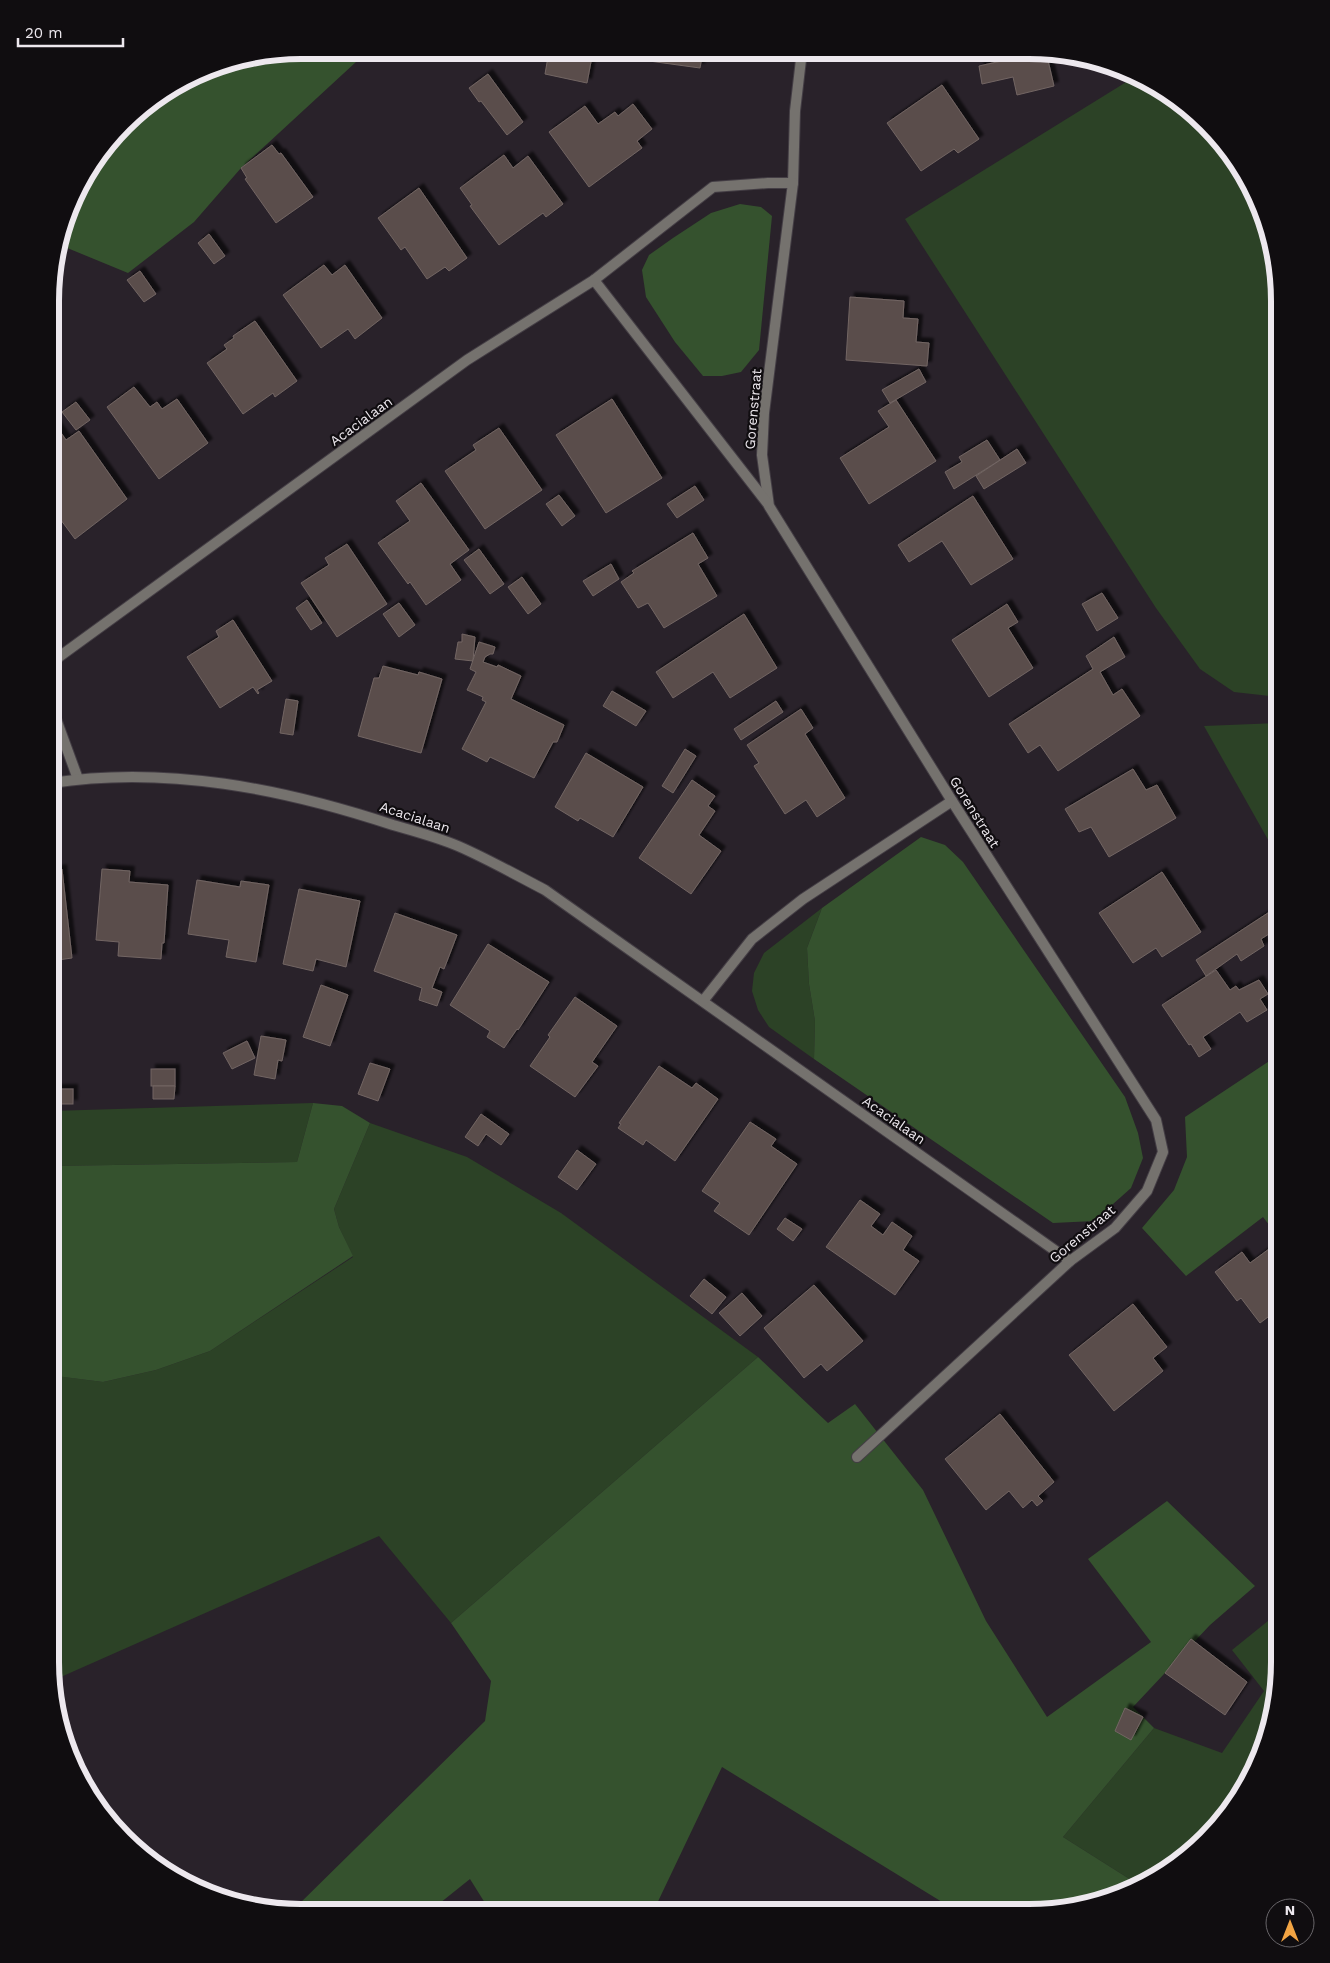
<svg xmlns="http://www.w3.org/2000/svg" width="1330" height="1963" font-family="'Work Sans',sans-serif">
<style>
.green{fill:#2c4226}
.forest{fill:#35522e}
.building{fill:#5a4e4b;stroke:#726563;filter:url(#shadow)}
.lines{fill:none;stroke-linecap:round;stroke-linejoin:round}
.street-casing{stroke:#443e45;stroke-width:12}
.street{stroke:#75726e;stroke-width:10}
.labels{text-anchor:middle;stroke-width:4.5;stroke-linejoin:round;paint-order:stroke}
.street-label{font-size:14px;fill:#ede8ee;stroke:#100d10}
.rim{fill:none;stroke:#ede8ee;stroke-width:6}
</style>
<defs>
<filter id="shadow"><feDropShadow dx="4.5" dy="-4.5" stdDeviation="1" flood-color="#0009"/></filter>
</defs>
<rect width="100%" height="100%" fill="#29222a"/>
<g class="green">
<polygon points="1136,76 1182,102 1228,148 1261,205 1280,301 1280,697 1234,692 1200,669 1156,608 905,219"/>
<polygon points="1280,723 1280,861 1204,726"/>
<polygon points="822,908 807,948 809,984 815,1021 814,1059 769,1027 758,1010 752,991 754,973 764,953"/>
<polygon points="313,1103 297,1162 51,1166 51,1111"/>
<polygon points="370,1123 467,1157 561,1213 758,1357 451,1623 379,1536 54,1680 50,1662 50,1371 57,1376 103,1382 156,1370 210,1351 353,1257 339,1227 334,1209"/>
<polygon points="1279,1612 1279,1678 1267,1743 1237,1802 1194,1851 1139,1885 1063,1837 1154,1728 1222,1753 1264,1691 1232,1650"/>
</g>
<g class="forest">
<polygon points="301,50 369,50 241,168 194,222 128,273 60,245 84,176 136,112 220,63"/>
<polygon points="740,204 761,207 772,216 759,350 741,372 722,376 703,376 675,342 646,297 642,270 649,255 673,238 711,213"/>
<polygon points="921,837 945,845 963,862 1125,1097 1138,1133 1143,1158 1131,1188 1094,1221 1053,1223 814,1059 815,1021 809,984 807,948 822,908"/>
<polygon points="1280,1054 1280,1239 1263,1217 1186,1276 1142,1228 1174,1190 1187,1157 1185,1117"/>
<polygon points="313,1103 342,1106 370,1123 334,1209 339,1227 353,1256 210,1351 156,1370 103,1382 56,1376 50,1371 51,1166 297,1162"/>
<polygon points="758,1357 828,1423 855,1404 923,1490 986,1621 1047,1717 1151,1642 1088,1559 1167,1501 1255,1586 1210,1625 1133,1707 1154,1728 1063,1837 1139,1885 1125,1894 1029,1913 960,1913 722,1767 653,1912 490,1911 470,1879 430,1911 292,1911 485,1721 491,1681 451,1623"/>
</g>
<g class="building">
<polygon points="549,51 593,51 587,83 545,74"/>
<polygon points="650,51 703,51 700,68 649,61"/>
<polygon points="886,52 924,52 888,61"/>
<polygon points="976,52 995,52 977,56"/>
<polygon points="998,52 1023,52 986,60 985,55"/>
<polygon points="1023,52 1046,52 1054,86 1017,95 1013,77 982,84 979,66 1024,56"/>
<polygon points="488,74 523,122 507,135 481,101 479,102 469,88"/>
<polygon points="942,85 979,139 958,153 954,149 921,171 887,123"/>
<polygon points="633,104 652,129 637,141 642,148 589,187 549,132 585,106 598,124 615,112 618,116"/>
<polygon points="272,145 279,154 281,153 313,197 276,223 245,179 247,178 241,168"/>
<polygon points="504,155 513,168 528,156 563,204 546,217 543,213 499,245 470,206 472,205 460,188"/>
<polygon points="419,188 467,258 449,271 445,267 427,279 405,247 401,250 378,218"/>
<polygon points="209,234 225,256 214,264 198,243"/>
<polygon points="324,265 332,275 345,265 382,318 355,339 348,329 321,348 283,295"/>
<polygon points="140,271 156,294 144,302 127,280"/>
<polygon points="850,297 904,301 903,318 918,319 916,342 929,343 927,366 846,360"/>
<polygon points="255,321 297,381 275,397 273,393 243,414 207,363 227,349 224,345 234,338 233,336"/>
<polygon points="919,369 926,382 890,403 882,390"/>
<polygon points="134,387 150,407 157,402 162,409 177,399 208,443 159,479 107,407"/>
<polygon points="612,399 662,478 606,513 556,435"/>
<polygon points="896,400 936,461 869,504 840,458 889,427 878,411"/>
<polygon points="76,402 90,420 76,430 62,412"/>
<polygon points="55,424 66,440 79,431 127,499 75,539 52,508 52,426"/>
<polygon points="499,428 542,490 485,529 445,471 476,450 473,445"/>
<polygon points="987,440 1000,460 954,489 945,472 962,462 959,457"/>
<polygon points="1017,449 1026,463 984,489 976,476"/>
<polygon points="421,483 469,550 450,564 461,580 426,605 410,582 408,584 378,543 410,521 396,501"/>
<polygon points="695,486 704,500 677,518 667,504"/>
<polygon points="559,495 575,516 562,526 546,504"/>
<polygon points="973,496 1013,559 971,585 942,541 909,562 898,545"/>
<polygon points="693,533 708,558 698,564 717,596 664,628 648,603 638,608 621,582 634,573 632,571"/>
<polygon points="347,544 387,604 337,637 301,583 329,565 325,558"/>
<polygon points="479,549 504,584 490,594 464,560"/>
<polygon points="611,564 619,579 593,596 583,581"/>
<polygon points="522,577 541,604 528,614 508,587"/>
<polygon points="1102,593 1118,618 1097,631 1082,604"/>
<polygon points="307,600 322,623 311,630 296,608"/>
<polygon points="399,603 415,625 399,637 383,614"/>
<polygon points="1007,604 1018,622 1008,628 1033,668 989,697 952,640"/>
<polygon points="744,614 777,668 730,698 713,672 673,698 656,672"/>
<polygon points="233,620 272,681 257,690 259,693 258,694 253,687 220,708 187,657 219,637 216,631"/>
<polygon points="462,634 475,637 473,661 455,659 458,642 462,642"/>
<polygon points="1114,637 1125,657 1100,672 1113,695 1122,689 1140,716 1058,771 1040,745 1028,753 1009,724 1093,669 1086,656"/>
<polygon points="479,642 495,647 493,654 490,654 485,657 483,662 497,667 498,665 521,676 511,699 564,725 557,742 553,742 534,778 490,757 487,762 462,749 486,702 482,700 483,697 467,690 476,672 470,669"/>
<polygon points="383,666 418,675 419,672 442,679 421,753 358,736 374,678 379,678"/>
<polygon points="612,691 646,711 636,726 603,706"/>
<polygon points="286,699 298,701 293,735 280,733"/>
<polygon points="776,701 783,712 741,740 734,729"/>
<polygon points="801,709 813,728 805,734 845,798 817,817 806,800 785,814 754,766 759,763 747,745"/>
<polygon points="685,749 696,756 673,793 662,786"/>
<polygon points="586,753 643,787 613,837 580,818 578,821 555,807"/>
<polygon points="1133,769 1146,790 1157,785 1176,818 1109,857 1091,827 1079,832 1065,809"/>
<polygon points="692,780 715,796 708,806 715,811 699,835 721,851 691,894 639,858"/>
<polygon points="62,869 72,958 51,961 51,871"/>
<polygon points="102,869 130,871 129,882 168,885 164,943 162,943 161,959 118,956 119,942 96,940"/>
<polygon points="1162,872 1201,932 1162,957 1156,948 1133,963 1099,913"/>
<polygon points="197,880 240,887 241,881 269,885 256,962 226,957 229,940 188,934"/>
<polygon points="299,889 360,901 346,967 316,959 313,971 283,964"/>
<polygon points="1274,909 1280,918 1280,927 1261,939 1264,946 1241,961 1237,954 1206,976 1196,960"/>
<polygon points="395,913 457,935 444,969 440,967 432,988 442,992 437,1006 419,1000 422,988 374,971"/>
<polygon points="488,944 549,982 518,1030 517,1029 504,1048 487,1037 490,1031 450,1005"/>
<polygon points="1216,970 1230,990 1236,986 1239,990 1259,980 1268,994 1260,999 1267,1010 1247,1022 1240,1012 1203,1037 1211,1049 1199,1057 1191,1044 1189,1045 1162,1005"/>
<polygon points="321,985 348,995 330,1046 303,1037"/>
<polygon points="575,997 617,1026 592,1062 598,1066 575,1097 530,1066 550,1037 548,1035"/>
<polygon points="261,1036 286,1040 282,1061 278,1060 275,1079 254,1075"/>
<polygon points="247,1041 255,1058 232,1069 223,1053"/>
<polygon points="370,1063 390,1069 378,1101 358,1094"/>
<polygon points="659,1066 692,1088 696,1083 718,1099 675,1161 646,1140 643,1145 618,1128 621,1124 619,1123"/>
<rect x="151" y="1069" width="24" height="17"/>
<polygon points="153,1086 175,1086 174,1099 153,1099"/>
<rect x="51" y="1089" width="22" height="15"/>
<polygon points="481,1114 509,1134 501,1145 486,1134 478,1146 465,1137"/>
<polygon points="750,1122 776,1139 771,1146 797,1164 749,1235 714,1211 720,1203 702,1191"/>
<polygon points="577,1150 596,1164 577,1190 558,1177"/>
<polygon points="860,1200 880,1214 871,1226 883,1235 892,1222 912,1236 903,1250 919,1261 895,1295 826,1247"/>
<polygon points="785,1218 802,1229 793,1241 777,1229"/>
<polygon points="1269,1249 1280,1262 1280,1297 1276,1300 1280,1308 1260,1323 1241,1298 1237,1301 1215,1272 1242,1252 1250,1263"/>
<polygon points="704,1279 726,1297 712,1314 690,1296"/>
<polygon points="814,1285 863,1341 827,1371 821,1364 804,1378 764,1328"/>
<polygon points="742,1293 762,1316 740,1336 719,1313"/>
<polygon points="1133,1304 1167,1347 1153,1358 1163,1371 1114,1411 1069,1355"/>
<polygon points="1000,1414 1054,1482 1038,1496 1043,1501 1037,1506 1032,1500 1023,1508 1009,1491 986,1510 945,1459"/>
<polygon points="1191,1639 1247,1682 1225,1715 1165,1673"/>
<polygon points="1125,1708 1143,1717 1131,1740 1115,1731"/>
</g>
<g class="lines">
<g class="street-casing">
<g id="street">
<polyline points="802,51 795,111 793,183 764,413 762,455 769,506 952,801 1156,1120 1163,1152 1147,1191 1115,1228 1070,1261 857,1457"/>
<polyline points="594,280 768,504"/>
<polyline points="52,662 467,360 594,280 713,187 768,183 793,183"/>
<polyline points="52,708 78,779"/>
<path d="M51 783C166 765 284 789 393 825 414 831 437 837 458 846 488 859 516 875 545 890L1070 1261"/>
<polyline points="703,1001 752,939 803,899 952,801"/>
</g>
</g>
<use href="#street" class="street"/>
</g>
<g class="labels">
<g class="street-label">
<text transform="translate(753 409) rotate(-85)" y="5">Gorenstraat</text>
<text transform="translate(361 421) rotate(-36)" y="5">Acacialaan</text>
<text transform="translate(975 812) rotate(58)" y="5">Gorenstraat</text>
<text transform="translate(415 817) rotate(18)" y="5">Acacialaan</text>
<text transform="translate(894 1120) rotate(35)" y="5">Acacialaan</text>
<text transform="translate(1082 1234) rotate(-40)" y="5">Gorenstraat</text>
</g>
</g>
<path d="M0 0H1330V1963H0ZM301 59H1029A242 242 0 0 1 1271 301V1662A242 242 0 0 1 1029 1904H301A242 242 0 0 1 59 1662V301A242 242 0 0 1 301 59Z" fill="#100d10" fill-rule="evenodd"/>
<path class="rim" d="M301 59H1029A242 242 0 0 1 1271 301V1662A242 242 0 0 1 1029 1904H301A242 242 0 0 1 59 1662V301A242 242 0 0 1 301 59Z"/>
<g transform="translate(1290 1923)"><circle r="24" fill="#100d10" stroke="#686569"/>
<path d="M0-4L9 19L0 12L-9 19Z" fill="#f3a443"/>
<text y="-8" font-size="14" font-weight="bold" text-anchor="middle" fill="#ede8ee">N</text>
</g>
<path d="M18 38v8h105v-8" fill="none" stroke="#ede8ee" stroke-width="2.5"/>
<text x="25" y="38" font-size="15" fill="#ede8ee" stroke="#100d10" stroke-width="4" paint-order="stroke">20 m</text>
</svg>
